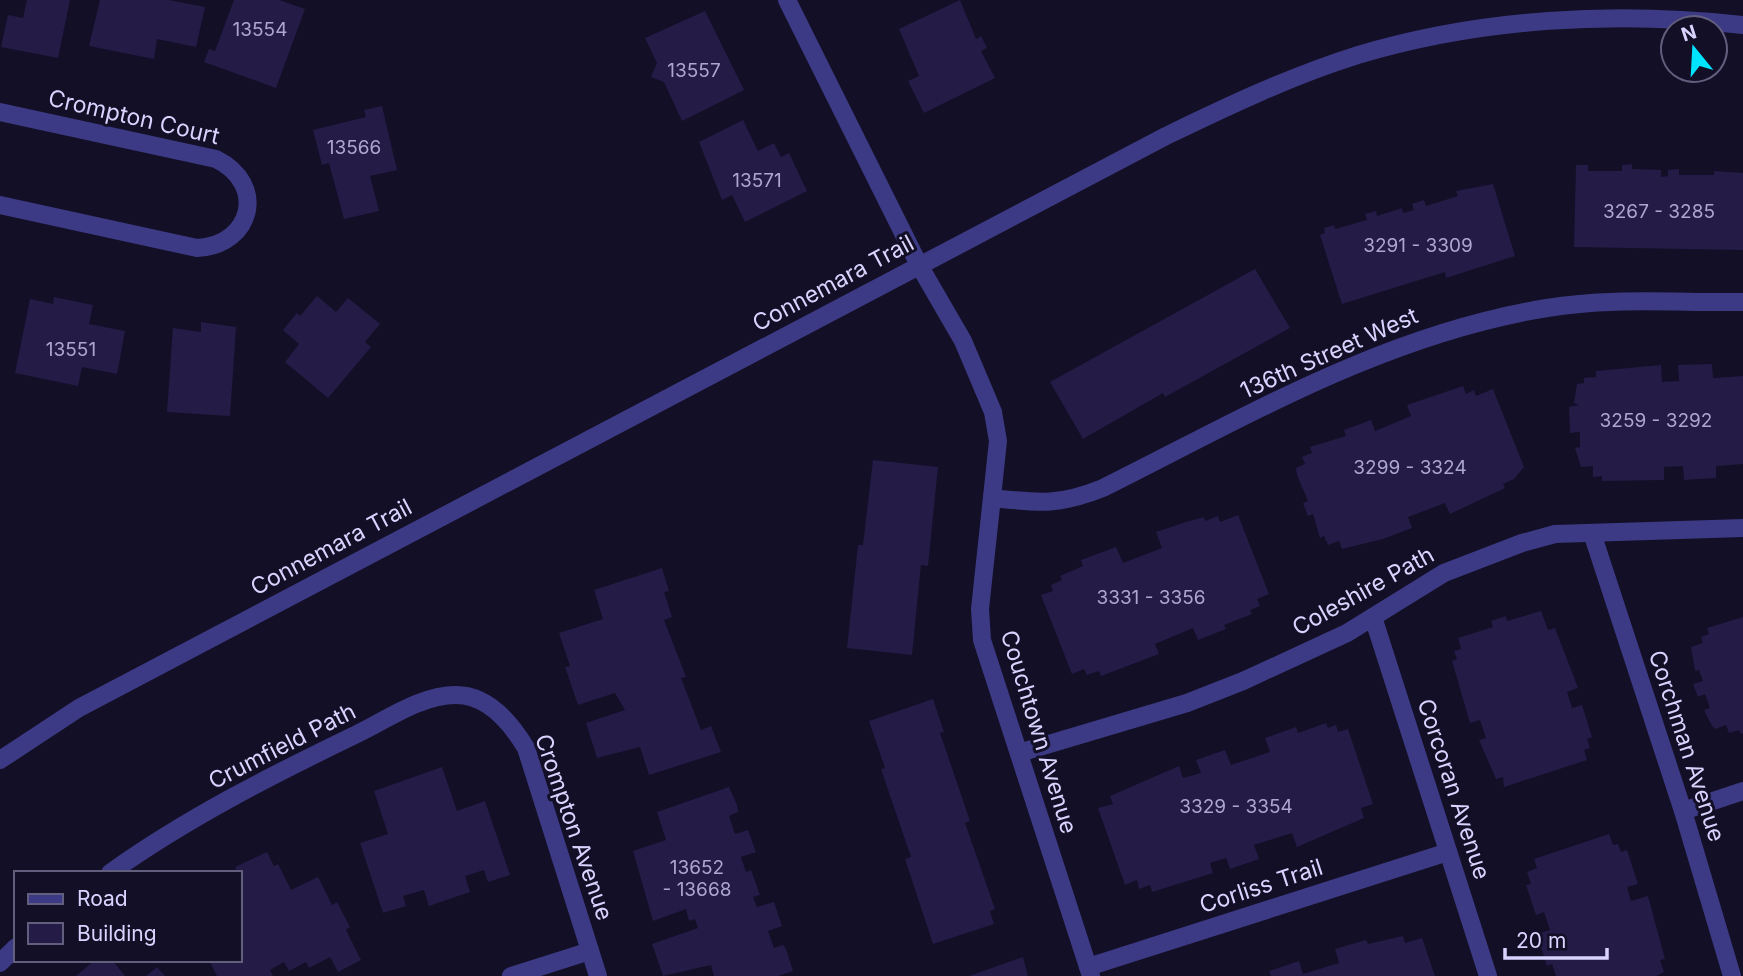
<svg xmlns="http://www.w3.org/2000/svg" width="1743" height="976" font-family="Inter,sans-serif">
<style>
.building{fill:#241b47}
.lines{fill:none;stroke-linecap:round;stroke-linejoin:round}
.minor{stroke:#3d3a85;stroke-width:18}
.tertiary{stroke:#3d3a85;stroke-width:18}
.labels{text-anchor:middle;stroke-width:6;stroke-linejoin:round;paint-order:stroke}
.number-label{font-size:19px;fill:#aca6d1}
.street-label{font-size:23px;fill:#d9d4ff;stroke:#130f26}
</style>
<rect width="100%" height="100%" fill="#130f26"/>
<g class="building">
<polygon points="27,0 70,0 58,58 1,47 8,15 23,18"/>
<polygon points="100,0 169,0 205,7 196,47 157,39 154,59 89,46"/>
<polygon points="234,0 279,0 305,9 276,88 204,62 209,49 215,51"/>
<polygon points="960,0 976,39 981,36 987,48 981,51 995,78 924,113 908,81 919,76 899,29"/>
<polygon points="705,11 744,90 682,121 664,82 651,77 657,63 645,38"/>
<polygon points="382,106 397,170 370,176 379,211 344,219 329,163 322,165 313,130 366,117 364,110"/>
<polygon points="743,120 758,151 774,143 781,157 789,153 807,191 745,222 732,195 722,200 699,142"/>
<polygon points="1632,164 1632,169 1661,170 1661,177 1668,176 1668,170 1679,169 1679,175 1714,175 1714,171 1743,173 1743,250 1574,247 1576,165 1588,165 1588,171 1622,171 1622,165"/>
<polygon points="1493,184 1515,256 1446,278 1445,272 1342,304 1320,235 1325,233 1324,228 1334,225 1335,229 1367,220 1365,214 1376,211 1377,216 1402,208 1403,213 1414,210 1412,204 1424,200 1426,206 1458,196 1456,191"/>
<polygon points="1255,269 1290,328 1165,397 1163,393 1083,439 1050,382"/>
<polygon points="317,296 336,312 348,298 380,324 365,342 371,347 328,398 285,362 299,344 283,330 297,313 300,316"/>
<polygon points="54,297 93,305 89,324 125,331 117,374 82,367 78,386 15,373 30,299 53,304"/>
<polygon points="201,322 236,327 230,416 167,412 173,328 201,332"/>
<polygon points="1712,364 1713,378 1743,376 1743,464 1716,466 1716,478 1684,480 1683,466 1664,467 1664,480 1602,481 1602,476 1593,477 1593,466 1581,467 1575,448 1580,447 1580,432 1570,433 1569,407 1579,405 1574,403 1577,384 1584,383 1584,378 1596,377 1596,371 1661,365 1662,382 1679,381 1678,365"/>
<polygon points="1463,386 1466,394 1474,390 1476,396 1493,389 1524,467 1514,479 1503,484 1505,488 1450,514 1445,503 1408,517 1412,528 1383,539 1342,549 1339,541 1328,545 1324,536 1320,538 1313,514 1308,516 1303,503 1308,501 1297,475 1296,468 1305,464 1302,457 1312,453 1310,447 1346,436 1344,430 1371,420 1375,431 1411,416 1407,405"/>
<polygon points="873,460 938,467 928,566 921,565 912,655 847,648 858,545 863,545"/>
<polygon points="1238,515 1269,594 1257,599 1260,606 1250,610 1252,614 1224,625 1226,629 1198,640 1193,628 1155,644 1159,654 1101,676 1099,671 1087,675 1084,669 1072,674 1041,595 1053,591 1051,585 1062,580 1060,576 1083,566 1081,560 1116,547 1123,563 1162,548 1156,532 1186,522 1204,517 1205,521 1218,516 1220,522"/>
<polygon points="662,568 669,591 664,592 672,617 664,620 686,677 681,678 701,730 711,726 721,752 649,775 640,747 597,758 586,723 625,710 615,693 578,705 565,667 570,666 559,633 603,619 594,590"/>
<polygon points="1541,611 1548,630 1555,628 1578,688 1567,692 1572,708 1582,705 1592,737 1587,739 1590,748 1584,750 1587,760 1504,787 1503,777 1496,779 1479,740 1486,738 1480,720 1470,723 1452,661 1457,659 1454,651 1461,649 1458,638 1493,627 1491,621 1506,616 1507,621"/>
<polygon points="1743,617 1743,733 1741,734 1739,730 1729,733 1726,725 1715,729 1711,724 1704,710 1710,708 1705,694 1698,697 1693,684 1703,681 1699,670 1695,671 1691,647 1703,643 1701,637 1709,634 1707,628"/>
<polygon points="933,699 944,732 940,733 970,821 965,823 995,909 990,911 994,924 933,944 905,859 911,857 881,769 885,768 869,721"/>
<polygon points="1326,723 1328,728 1336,725 1338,732 1348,729 1373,804 1361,808 1364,818 1297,847 1292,833 1254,845 1259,859 1230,869 1226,858 1210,863 1213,873 1152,892 1150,885 1139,889 1137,880 1125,885 1098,808 1113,804 1110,796 1179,766 1183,778 1201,773 1196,760 1225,750 1231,765 1270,752 1265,738 1296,727 1298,733"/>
<polygon points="442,767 457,811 485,801 510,875 488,882 484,870 465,876 470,892 429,906 424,890 403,896 406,906 383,913 360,843 388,834 374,791"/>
<polygon points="729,787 737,805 738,812 729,816 735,834 748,830 756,852 741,857 746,872 751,870 760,895 753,897 757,907 774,902 782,926 768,931 774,948 783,945 786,949 793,971 778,976 714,976 711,965 663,976 652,944 698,928 695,919 689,921 686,909 653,921 633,851 666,840 657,812"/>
<polygon points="1609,834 1613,845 1618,844 1621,852 1627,850 1638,884 1627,887 1631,901 1648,896 1665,959 1660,960 1664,972 1656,976 1556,976 1552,964 1547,966 1537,934 1550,930 1544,912 1536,915 1526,885 1531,884 1527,872 1537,868 1534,859"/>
<polygon points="267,852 274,866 278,864 291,890 318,877 332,905 337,902 350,927 346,930 361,960 338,972 330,957 309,968 306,962 289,971 284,962 270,970 273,976 217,976 209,960 240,960 240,878 235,867"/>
<polygon points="1403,936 1405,943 1422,938 1435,976 1271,976 1269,971 1299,961 1303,974 1339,963 1335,949 1366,940 1368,944"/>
<polygon points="1023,957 1028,976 969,976"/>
<polygon points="95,960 112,960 125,976 76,976"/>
<polygon points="157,967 165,976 146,976"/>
</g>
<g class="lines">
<g class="minor">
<polyline points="787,0 919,265 963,341 993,412 998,441 980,609 982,640 1091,976"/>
<path d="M0 112 216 159C267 184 253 245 197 248L0 205"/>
<path d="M992 498C1039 503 1058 506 1103 488 1247 416 1386 334 1547 308 1611 297 1679 303 1743 302"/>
<polyline points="1592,533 1683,811 1732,976"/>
<polyline points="1373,617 1488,976"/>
<polyline points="1019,753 1187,703 1243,681 1347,633 1444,573 1522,543 1555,534 1743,528"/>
<polyline points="1683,811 1743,791"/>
<path d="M110 873C187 818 272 775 357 734 388 719 421 695 456 695 488 695 511 723 526 748L598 976"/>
<polyline points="0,963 16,947"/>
<polyline points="1088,967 1448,852"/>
<polyline points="511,976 590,951"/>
</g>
<path class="tertiary" d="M0 760 79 708 1166 136C1228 106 1291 76 1358 55 1481 18 1615 11 1743 25"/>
</g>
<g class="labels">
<g class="number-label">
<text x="260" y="36">13554</text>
<text x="694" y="77">13557</text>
<text x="354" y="154">13566</text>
<text x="757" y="187">13571</text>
<text x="1659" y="218">3267 - 3285</text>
<text x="1418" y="252">3291 - 3309</text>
<text x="71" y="356">13551</text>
<text x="1656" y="427">3259 - 3292</text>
<text x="1410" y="474">3299 - 3324</text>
<text x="1151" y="604">3331 - 3356</text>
<text x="1236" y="813">3329 - 3354</text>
<text x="697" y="874">13652<tspan x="697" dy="22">- 13668</tspan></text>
</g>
<g class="street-label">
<text transform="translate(134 117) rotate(13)" y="8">Crompton Court</text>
<text transform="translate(833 283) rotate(-28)" y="8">Connemara Trail</text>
<text transform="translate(1329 353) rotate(-24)" y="8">136th Street West</text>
<text transform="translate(331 547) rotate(-28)" y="8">Connemara Trail</text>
<text transform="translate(1363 591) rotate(-29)" y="8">Coleshire Path</text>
<text transform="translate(1039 732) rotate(73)" y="8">Couchtown Avenue</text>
<text transform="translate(282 746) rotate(-27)" y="8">Crumfield Path</text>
<text transform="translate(1687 746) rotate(72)" y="8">Corchman Avenue</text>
<text transform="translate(1454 789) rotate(72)" y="8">Corcoran Avenue</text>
<text transform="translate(574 827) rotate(71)" y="8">Crompton Avenue</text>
<text transform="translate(1261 886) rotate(-18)" y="8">Corliss Trail</text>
</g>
</g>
<rect x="14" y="871" width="228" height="91" fill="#130f26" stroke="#625e7d" stroke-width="2"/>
<rect x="28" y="894" width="35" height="10" fill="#3d3a85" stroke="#625e7d" stroke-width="2"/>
<text x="77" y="906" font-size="21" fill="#d9d4ff">Road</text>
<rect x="28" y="923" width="35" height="21" fill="#241b47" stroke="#625e7d" stroke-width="2"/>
<text x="77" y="941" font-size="21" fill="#d9d4ff">Building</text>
<g transform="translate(1694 49) rotate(342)"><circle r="33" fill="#130f26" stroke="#625e7d" stroke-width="2"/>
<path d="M0-5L12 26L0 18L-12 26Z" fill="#00e5ff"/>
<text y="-10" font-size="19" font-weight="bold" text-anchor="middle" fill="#d9d4ff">N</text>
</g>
<path d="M1505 948v10h102v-10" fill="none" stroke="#d9d4ff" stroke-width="3.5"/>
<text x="1516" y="948" font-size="21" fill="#d9d4ff" stroke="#130f26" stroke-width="5" paint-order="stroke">20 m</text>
</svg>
